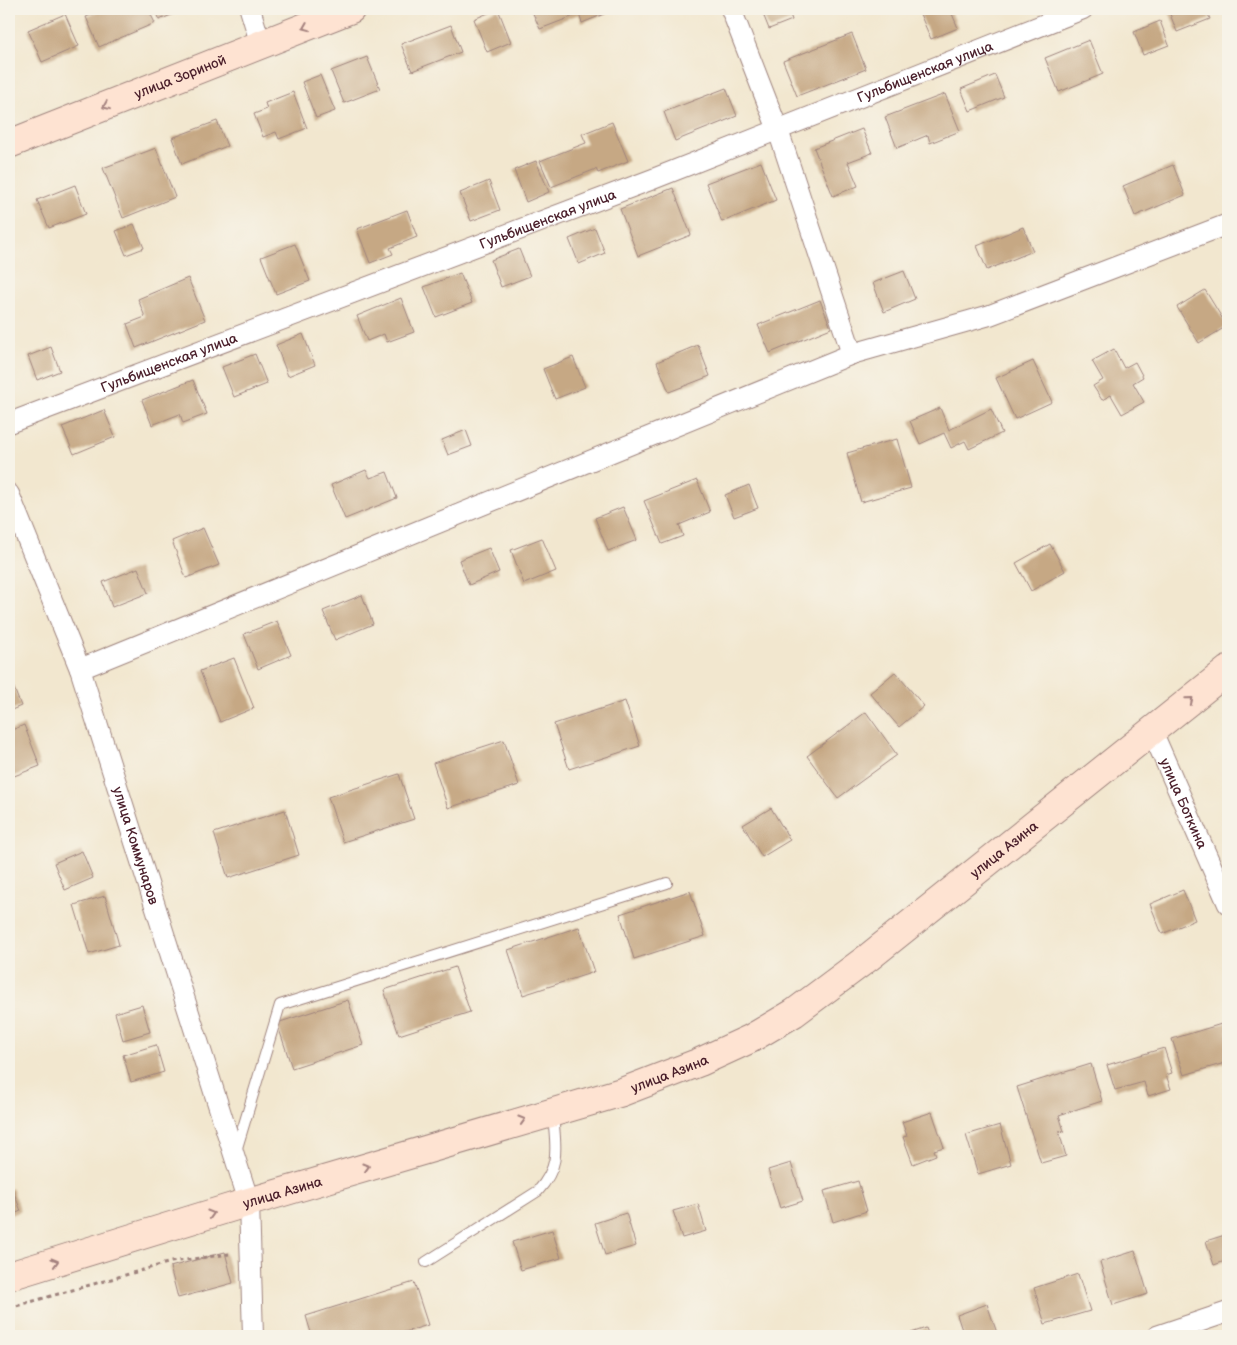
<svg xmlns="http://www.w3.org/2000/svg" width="1237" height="1345" font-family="'Balsamiq Sans',sans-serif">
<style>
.building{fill:#c6a884}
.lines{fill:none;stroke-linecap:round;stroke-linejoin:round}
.lane-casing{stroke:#9e837d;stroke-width:12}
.street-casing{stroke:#9e837d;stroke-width:22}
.secondary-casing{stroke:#9e837d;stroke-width:30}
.path{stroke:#9e837d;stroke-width:3;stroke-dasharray:4 4;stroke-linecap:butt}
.lane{stroke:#fff;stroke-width:10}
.street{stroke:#fff;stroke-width:20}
.secondary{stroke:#fee3d2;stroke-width:28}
.oneway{stroke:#a4817e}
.labels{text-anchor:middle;stroke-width:4;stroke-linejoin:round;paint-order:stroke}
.street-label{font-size:14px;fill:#4a1f2b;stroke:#f7f3e8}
</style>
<rect width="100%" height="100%" fill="#f7f3e8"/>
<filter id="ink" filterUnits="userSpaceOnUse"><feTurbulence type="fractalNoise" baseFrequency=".02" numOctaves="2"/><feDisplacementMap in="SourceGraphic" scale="10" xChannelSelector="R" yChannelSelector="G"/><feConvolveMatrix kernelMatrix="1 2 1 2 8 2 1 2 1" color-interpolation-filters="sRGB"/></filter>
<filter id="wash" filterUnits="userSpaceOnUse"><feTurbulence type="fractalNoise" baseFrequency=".0096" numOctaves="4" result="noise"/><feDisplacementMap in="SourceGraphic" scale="20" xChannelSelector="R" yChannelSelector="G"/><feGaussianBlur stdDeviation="1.12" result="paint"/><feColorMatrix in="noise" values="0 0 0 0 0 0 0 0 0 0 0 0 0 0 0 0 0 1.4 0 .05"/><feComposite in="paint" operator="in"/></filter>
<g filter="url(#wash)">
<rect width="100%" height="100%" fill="#f2e7cf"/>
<g id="blocks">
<g class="building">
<polygon points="106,9 148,9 155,23 99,47 86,17"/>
<polygon points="154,9 186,9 159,20"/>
<polygon points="498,9 511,42 487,52 474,19"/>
<polygon points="531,9 608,9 609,12 582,23 579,14 540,29"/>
<polygon points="761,9 788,9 792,20 769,29"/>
<polygon points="934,9 950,9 958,28 931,39 920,14"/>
<polygon points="1168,9 1206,9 1210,19 1177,32"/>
<polygon points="65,14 79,46 42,62 28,30"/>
<polygon points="1160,21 1169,45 1143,55 1134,32"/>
<polygon points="451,25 461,52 412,71 401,44"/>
<polygon points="852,34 866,69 797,96 783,61"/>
<polygon points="1089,40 1103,74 1059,92 1045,58"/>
<polygon points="367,57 380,89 344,103 331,71"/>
<polygon points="320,75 335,111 316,118 302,82"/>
<polygon points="995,75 1004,97 970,111 961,89"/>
<polygon points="726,88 737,116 675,141 664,112"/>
<polygon points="293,92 307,128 279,139 276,132 263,137 254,114 267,109 265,103"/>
<polygon points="945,94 960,131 930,143 928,135 897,148 885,117"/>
<polygon points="217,121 227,146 182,164 172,138"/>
<polygon points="612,122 628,161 598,173 596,169 551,187 540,161 586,143 582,134"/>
<polygon points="862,129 872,153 848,162 858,186 833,196 814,148"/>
<polygon points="156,148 175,197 123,218 103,168"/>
<polygon points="536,161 549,192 526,202 514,170"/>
<polygon points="761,162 776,200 722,222 706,183"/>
<polygon points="1173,165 1185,195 1135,216 1123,186"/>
<polygon points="489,181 500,210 471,221 460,193"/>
<polygon points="75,185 86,214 49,228 37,200"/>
<polygon points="673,188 691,235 638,256 620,209"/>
<polygon points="407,210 417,237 390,248 393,254 370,263 357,229"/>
<polygon points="134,224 144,248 126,255 116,231"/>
<polygon points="1023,227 1033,251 987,270 977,246"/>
<polygon points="595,228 605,253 579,264 569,239"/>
<polygon points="295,244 310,281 276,294 261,257"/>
<polygon points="519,249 530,276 501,287 491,260"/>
<polygon points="904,271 915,299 884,312 873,283"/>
<polygon points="460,273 472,303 436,317 424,287"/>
<polygon points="188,278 205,320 136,348 127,324 145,317 138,299"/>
<polygon points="1205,290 1227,326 1199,343 1177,307"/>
<polygon points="401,298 414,332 387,342 384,334 367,341 357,316"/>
<polygon points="820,300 831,328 770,353 758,325"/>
<polygon points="303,334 315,365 288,376 276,345"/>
<polygon points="698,345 710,376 669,392 657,362"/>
<polygon points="51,347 60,371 37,380 28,356"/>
<polygon points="1114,349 1124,368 1135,362 1143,377 1133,383 1144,402 1122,414 1111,395 1102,400 1093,386 1103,380 1092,361"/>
<polygon points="255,354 267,384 234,397 222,367"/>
<polygon points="573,357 585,387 555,399 543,369"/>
<polygon points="1033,361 1052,402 1015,419 996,378"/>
<polygon points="193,380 207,414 183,423 180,414 152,425 142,400"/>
<polygon points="940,408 949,430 991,409 1002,433 969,449 965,441 951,448 944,433 920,444 910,421"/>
<polygon points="104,410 115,437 74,454 62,427"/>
<polygon points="466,430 472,446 448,455 442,440"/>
<polygon points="897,439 911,488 861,502 847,453"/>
<polygon points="366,470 370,478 387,472 397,498 345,519 331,485"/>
<polygon points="697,480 710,512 679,525 683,536 662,544 644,501"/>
<polygon points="749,485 758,508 734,517 725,495"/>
<polygon points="623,507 637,540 608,551 595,518"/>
<polygon points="203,528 219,565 186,578 172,541"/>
<polygon points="542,538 556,571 524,584 511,550"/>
<polygon points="1050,544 1065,571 1031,591 1016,563"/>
<polygon points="489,548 499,572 469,585 459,560"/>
<polygon points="138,568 148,593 112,607 103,582"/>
<polygon points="362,595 373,624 335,640 323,611"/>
<polygon points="277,621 291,655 258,669 244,634"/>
<polygon points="234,658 254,708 220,722 200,671"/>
<polygon points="895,672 924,706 899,727 870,693"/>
<polygon points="9,681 11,681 21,706 9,711"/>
<polygon points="625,701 640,746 569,769 554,724"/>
<polygon points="866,712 897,755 838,798 807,756"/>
<polygon points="24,725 40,766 9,778 9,731"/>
<polygon points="504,740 519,785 448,808 433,763"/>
<polygon points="399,774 414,819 343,842 328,797"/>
<polygon points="771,808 790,840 762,857 743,825"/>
<polygon points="285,810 299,855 228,878 214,833"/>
<polygon points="82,851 93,878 65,890 54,863"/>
<polygon points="1183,890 1195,920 1162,934 1150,904"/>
<polygon points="690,891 705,936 634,959 620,914"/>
<polygon points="105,896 119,945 89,954 74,905"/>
<polygon points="579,927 594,972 523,995 508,950"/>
<polygon points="455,967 470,1012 399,1035 384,990"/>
<polygon points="348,1000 363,1045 292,1068 277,1023"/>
<polygon points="142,1005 150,1032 123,1040 115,1013"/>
<polygon points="1228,1022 1228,1062 1184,1075 1172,1039"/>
<polygon points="156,1045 164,1072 131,1082 123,1055"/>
<polygon points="1164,1048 1172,1073 1166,1075 1171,1089 1148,1096 1144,1082 1115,1090 1107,1065"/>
<polygon points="1091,1064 1102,1101 1059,1115 1064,1131 1059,1132 1066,1156 1041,1163 1017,1087"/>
<polygon points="932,1112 944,1147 934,1150 936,1155 913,1164 903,1137 907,1136 902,1122"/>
<polygon points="1000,1125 1011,1164 978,1174 966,1135"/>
<polygon points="791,1163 803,1201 780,1208 768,1170"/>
<polygon points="858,1181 867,1211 833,1222 824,1191"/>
<polygon points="12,1188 21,1211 9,1216 9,1190"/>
<polygon points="698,1204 706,1231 682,1238 673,1211"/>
<polygon points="626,1213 636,1246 605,1255 595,1223"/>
<polygon points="552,1230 561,1258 521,1270 512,1242"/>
<polygon points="1228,1234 1228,1260 1214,1265 1206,1241"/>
<polygon points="1135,1251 1148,1294 1113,1305 1100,1262"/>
<polygon points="225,1252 233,1283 178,1298 170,1267"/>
<polygon points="1078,1274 1090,1311 1045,1324 1034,1288"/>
<polygon points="414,1282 428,1325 392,1336 312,1336 306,1316"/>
<polygon points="987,1304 998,1336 964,1336 957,1315"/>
<polygon points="926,1328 929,1336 902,1336"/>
</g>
</g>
</g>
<g filter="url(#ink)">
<use href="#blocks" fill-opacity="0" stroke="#9e837d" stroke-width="1"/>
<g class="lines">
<g class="lane-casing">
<g id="lane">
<polyline points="236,1151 280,1005 667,883"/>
<path d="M426 1262 538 1191C562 1164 555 1146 553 1113"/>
</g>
</g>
<g class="street-casing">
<g id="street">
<polyline points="250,9 261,45"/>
<polyline points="731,9 778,130 852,354"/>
<path id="s1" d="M9 423 653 179 1083 9"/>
<path id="s2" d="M9 494 80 669 249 1202 253 1336"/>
<polyline points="80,669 852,354 990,315 1228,224"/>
<path id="s3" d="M1152 731 1228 904"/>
<polyline points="1157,1336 1228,1312"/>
</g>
</g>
<g class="secondary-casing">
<g id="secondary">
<path id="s4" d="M9 144 351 9"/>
<path id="s5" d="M9 1276 249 1202 622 1092 700 1062 750 1039 794 1013 869 957 1228 670"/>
</g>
</g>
<polyline class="path" points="9,1308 171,1262 229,1254"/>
<use href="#lane" class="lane"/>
<use href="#street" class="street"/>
<use href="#secondary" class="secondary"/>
</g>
<defs><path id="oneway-chevron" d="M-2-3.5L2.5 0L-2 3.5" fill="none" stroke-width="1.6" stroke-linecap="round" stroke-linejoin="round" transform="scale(1.25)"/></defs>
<g class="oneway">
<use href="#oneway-chevron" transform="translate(306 27) rotate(158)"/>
<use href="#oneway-chevron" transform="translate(106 106) rotate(158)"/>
<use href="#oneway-chevron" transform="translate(1190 700) rotate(-39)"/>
<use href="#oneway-chevron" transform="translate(522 1120) rotate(-17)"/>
<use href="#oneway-chevron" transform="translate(366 1167) rotate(-17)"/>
<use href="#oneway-chevron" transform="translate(211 1214) rotate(-17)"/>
<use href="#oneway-chevron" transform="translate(55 1262) rotate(-17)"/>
</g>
</g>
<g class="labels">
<g class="street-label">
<text dy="5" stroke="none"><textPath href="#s1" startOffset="981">Гульбищенская улица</textPath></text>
<text dy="5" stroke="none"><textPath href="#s4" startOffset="184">улица Зориной</textPath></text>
<text dy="5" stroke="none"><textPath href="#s1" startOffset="576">Гульбищенская улица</textPath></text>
<text dy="5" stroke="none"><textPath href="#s1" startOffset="171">Гульбищенская улица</textPath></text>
<text dy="5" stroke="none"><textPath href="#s3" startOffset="79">улица Боткина</textPath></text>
<text dy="5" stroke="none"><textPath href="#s2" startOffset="374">улица Коммунаров</textPath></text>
<text dy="5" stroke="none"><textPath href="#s5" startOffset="1096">улица Азина</textPath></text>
<text dy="5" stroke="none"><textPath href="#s5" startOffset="691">улица Азина</textPath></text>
<text dy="5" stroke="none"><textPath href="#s5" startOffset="286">улица Азина</textPath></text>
</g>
</g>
<rect width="1237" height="1345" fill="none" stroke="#f7f3e8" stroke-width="30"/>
</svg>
